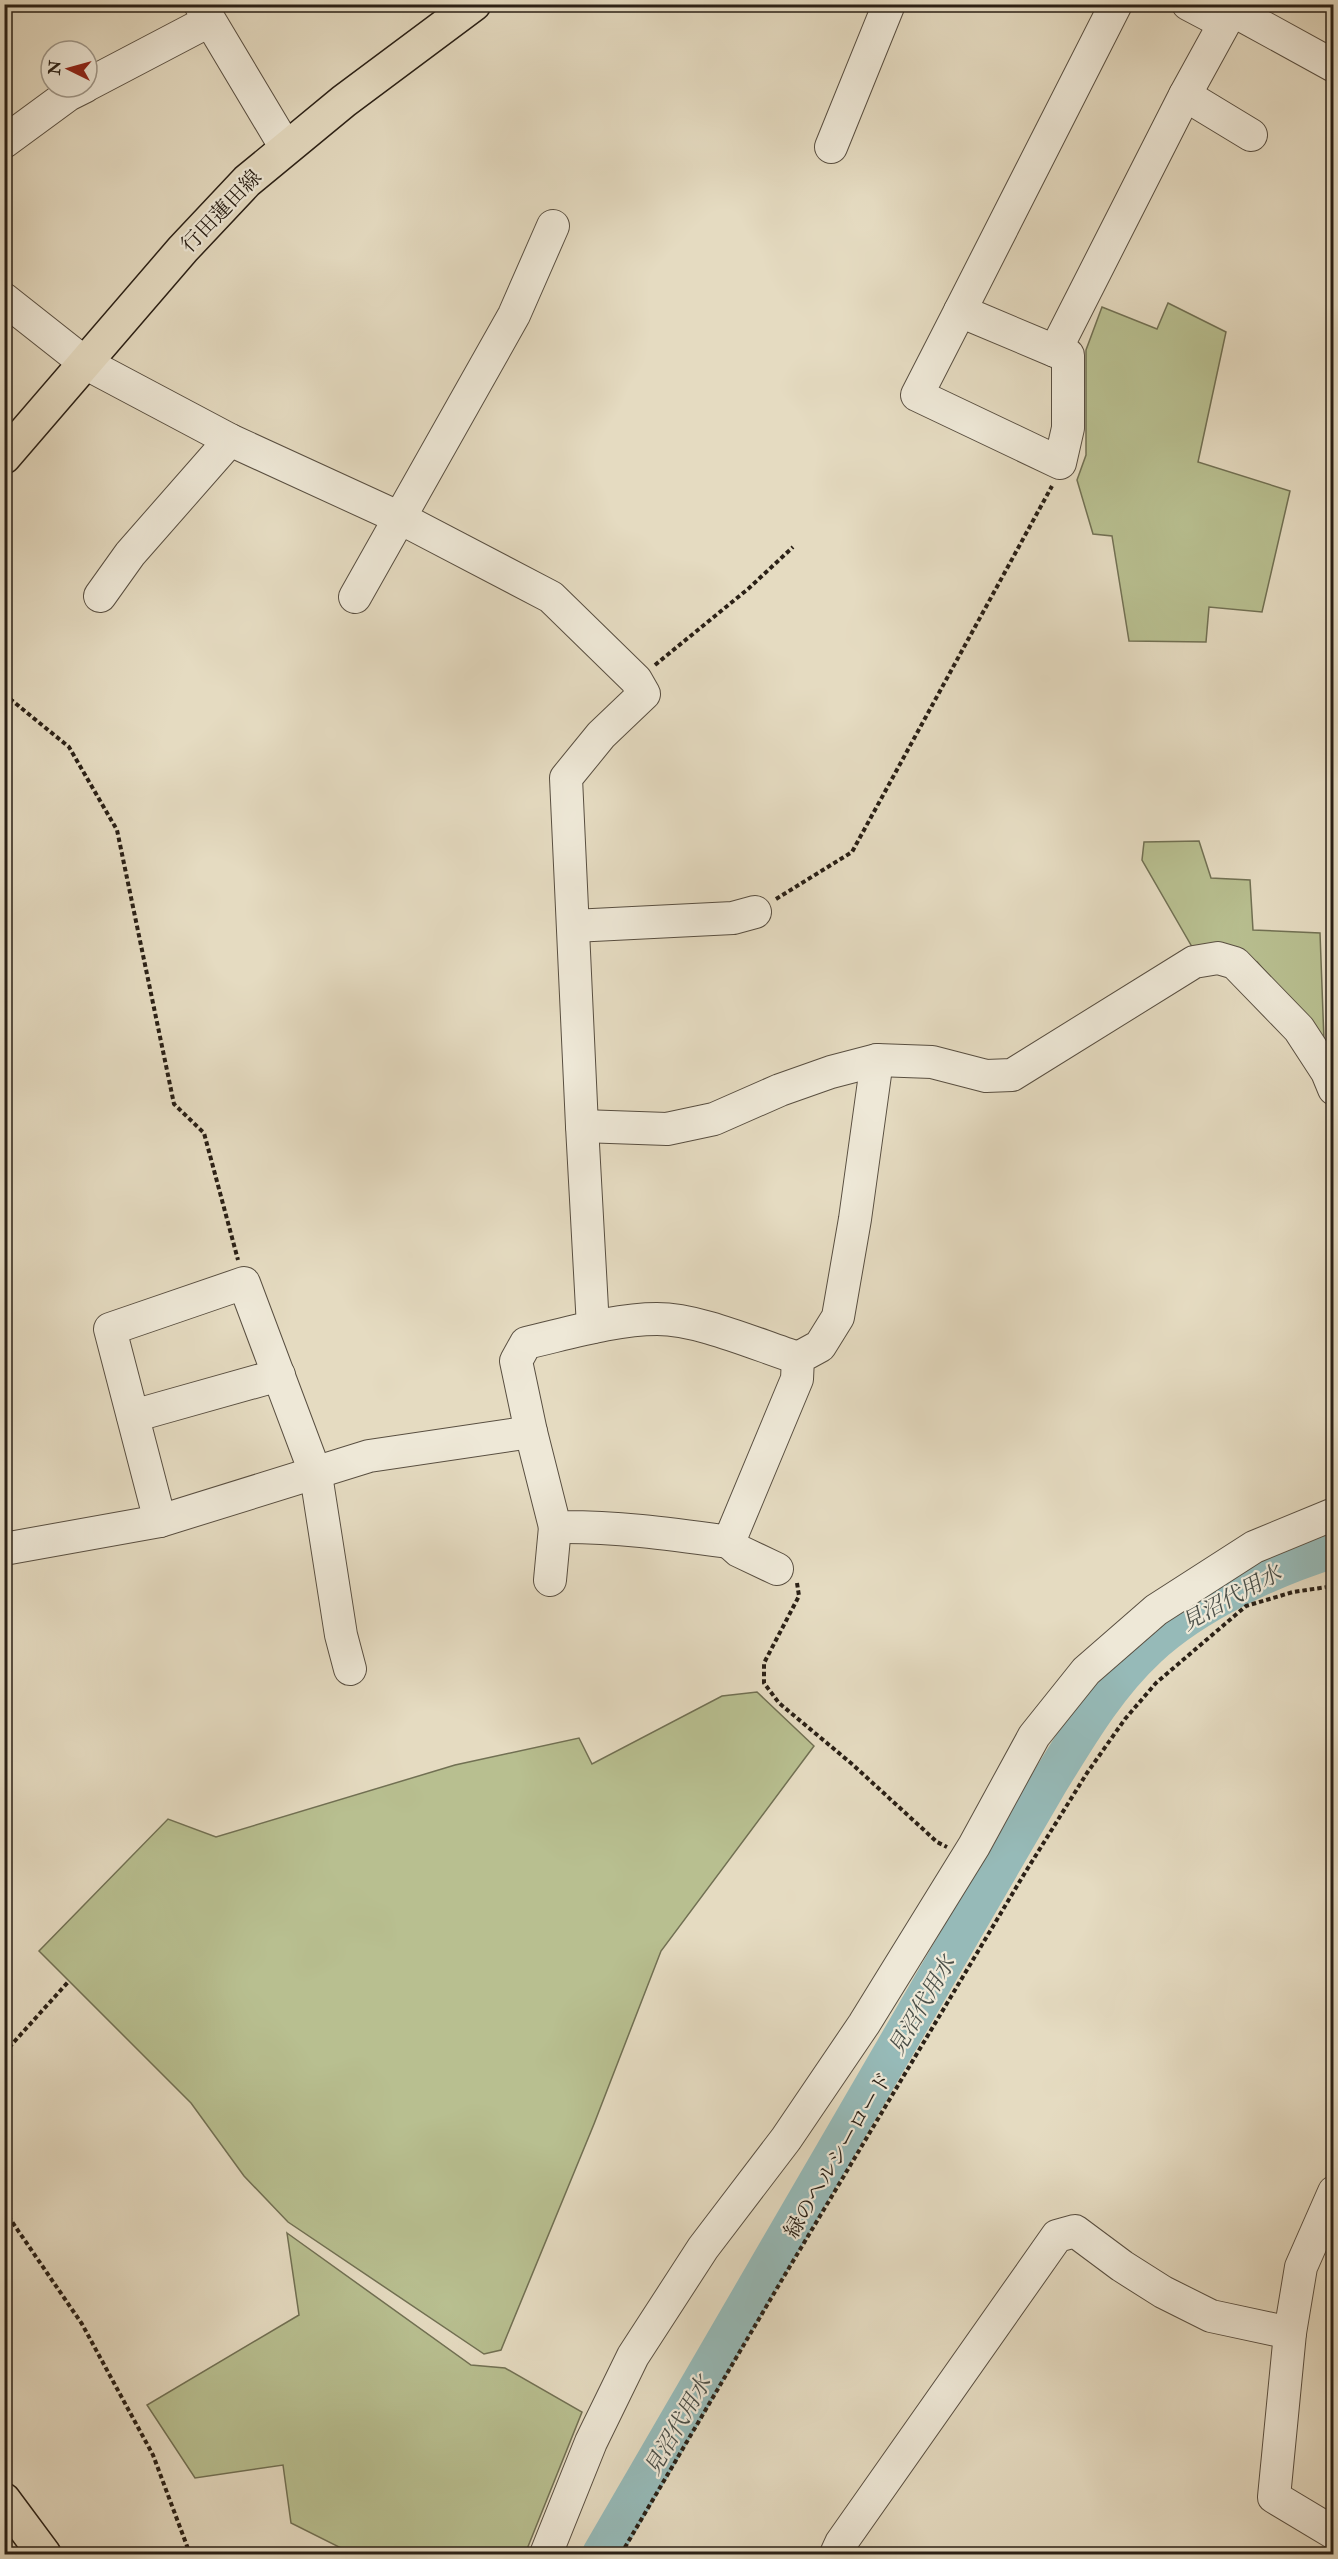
<svg xmlns="http://www.w3.org/2000/svg" width="1338" height="2559" font-family="'IM FELL Double Pica','Noto Serif JP',serif">
<style>
.green{fill:#b8bf90;stroke:#717053;stroke-width:1.5}
.lines{fill:none;stroke-linecap:round;stroke-linejoin:round}
.river{stroke:#96bab8;stroke-width:38}
.minor-casing{stroke:#594f41;stroke-width:34}
.major-casing{stroke:#2a2016;stroke-width:36}
.path{stroke:#2a2016;stroke-width:4;stroke-dasharray:4.5 3;stroke-linecap:butt}
.minor{stroke:#eee8d7;stroke-width:32}
.major{stroke:#e5dbc1;stroke-width:33}
.labels{text-anchor:middle;stroke-width:4.5;stroke-linejoin:round;paint-order:stroke}
.street-label{font-size:21px;fill:#2a2016;stroke:#eee8d7}
.water-label{font-size:22px;font-style:italic;fill:#4a4e47;stroke:#eee8d7}
</style>
<rect width="100%" height="100%" fill="#e5dbc1"/>
<filter id="stains"><feTurbulence type="fractalNoise" baseFrequency=".00333" numOctaves="4"/><feColorMatrix values="0 0 0 0 .2 0 0 0 0 .09 0 0 0 0 .02 0 0 0 .5 -.17"/></filter>
<radialGradient id="worn" r=".72"><stop offset=".6" stop-color="#630" stop-opacity="0"/><stop offset="1" stop-color="#630" stop-opacity=".3"/></radialGradient>
<g class="green">
<polygon points="1168,303 1226,332 1198,462 1290,491 1262,612 1209,607 1206,642 1129,641 1112,536 1093,534 1077,480 1086,455 1086,350 1102,307 1157,329"/>
<polygon points="1199,841 1211,878 1250,880 1253,930 1320,933 1324,1041 1257,962 1221,950 1195,952 1142,860 1144,842"/>
<polygon points="757,1692 814,1746 661,1951 594,2124 501,2350 484,2354 288,2222 244,2176 191,2103 39,1951 168,1819 216,1837 455,1765 579,1738 592,1764 722,1696"/>
<polygon points="287,2233 471,2365 505,2368 582,2412 525,2554 353,2554 291,2523 283,2465 195,2478 147,2405 299,2315"/>
</g>
<g class="lines">
<path class="river" d="M601 2554 1050 1781C1079 1734 1107 1686 1148 1648 1195 1604 1272 1568 1334 1549"/>
<g class="minor-casing">
<g id="minor">
<polyline points="200,4 286,148"/>
<polyline points="1188,4 1224,23"/>
<polyline points="1232,10 1334,66"/>
<polyline points="87,85 209,21"/>
<polyline points="1185,95 1251,135"/>
<polyline points="4,142 68,95 84,87"/>
<polyline points="831,147 889,4"/>
<polyline points="4,299 85,363 230,440 400,518 551,597 636,680 644,694 601,735 566,778 582,1126 593,1327"/>
<polyline points="960,311 917,395 1060,463 1068,428 1068,355 1055,351 1185,95 1235,4"/>
<polyline points="1055,351 960,311 1116,4"/>
<polyline points="100,596 130,554 230,440"/>
<polyline points="355,597 514,315 553,226"/>
<polyline points="573,926 733,918 755,912"/>
<polyline points="582,1126 667,1129 714,1119 780,1090 831,1072 877,1060 932,1062 986,1076 1012,1075 1194,962 1218,958 1235,963 1299,1029 1327,1072 1334,1089"/>
<polyline points="133,1416 279,1375"/>
<path d="M531 1432 555 1527C614 1526 671 1534 729 1542L797 1379 798 1358 820 1346 838 1317 855 1219 877 1060"/>
<polyline points="160,1521 110,1329 244,1283 316,1475 341,1635 350,1669"/>
<polyline points="729,1542 739,1551 777,1569"/>
<path d="M4 1549 160 1521 369 1456 531 1432 516 1361 526 1343C566 1334 615 1319 657 1319 700 1319 757 1345 798 1358"/>
<polyline points="550,1580 555,1527"/>
<polyline points="1334,2192 1301,2267 1290,2333 1274,2497 1334,2533"/>
<polyline points="546,2554 591,2442 633,2356 703,2248 786,2139 864,2024 974,1846 1034,1736 1086,1671 1156,1610 1254,1547 1334,1514"/>
<polyline points="836,2554 841,2543 1057,2236 1075,2231 1122,2266 1163,2292 1211,2316 1290,2333"/>
</g>
</g>
<g class="major-casing">
<g id="major">
<polyline points="4,457 183,249 247,181 344,101 474,4"/>
<polyline points="4,2500 44,2554"/>
</g>
</g>
<g class="path">
<polyline points="655,665 748,589 793,547"/>
<polyline points="4,694 69,747 117,830 174,1104 204,1133 238,1260"/>
<polyline points="776,899 852,852 1052,486"/>
<polyline points="797,1583 799,1596 764,1663 764,1683 779,1703 852,1764 937,1842 947,1847"/>
<polyline points="4,2053 69,1981"/>
<polyline points="4,2210 82,2324 153,2455 190,2554"/>
<polyline points="621,2554 783,2278 1023,1876 1087,1773 1125,1719 1156,1683 1246,1606 1293,1592 1334,1586"/>
</g>
<use href="#minor" class="minor"/>
<use href="#major" class="major"/>
</g>
<g class="labels">
<g class="street-label">
<text transform="translate(221 211) rotate(-46)" y="7">行田蓮田線</text>
<text transform="translate(838 2155) rotate(-59)" y="7">緑のヘルシーロード</text>
</g>
<g class="water-label">
<text transform="translate(1231 1597) rotate(-29)" y="8">見沼代用水</text>
<text transform="translate(921 2005) rotate(-60)" y="8">見沼代用水</text>
<text transform="translate(677 2425) rotate(-60)" y="8">見沼代用水</text>
</g>
</g>
<rect width="1338" height="2559" fill="none" stroke="#e5dbc1" stroke-width="24"/>
<rect x="6" y="6" width="1326" height="2547" fill="none" stroke="#2a2016" stroke-width="3"/>
<rect x="12" y="12" width="1314" height="2535" fill="none" stroke="#2a2016" stroke-width="1.5"/>
<g transform="translate(69 69) rotate(275)"><circle r="28" fill="#eee8d7" stroke="#a0988a" stroke-width="1.5"/>
<path d="M0-4.5L10 22L0 15L-10 22Z" fill="#8f2418"/>
<text y="-9" font-size="16" font-weight="bold" text-anchor="middle" fill="#2a2016">N</text>
</g>
<rect width="100%" height="100%" filter="url(#stains)"/>
<rect width="100%" height="100%" fill="url(#worn)"/>
</svg>
